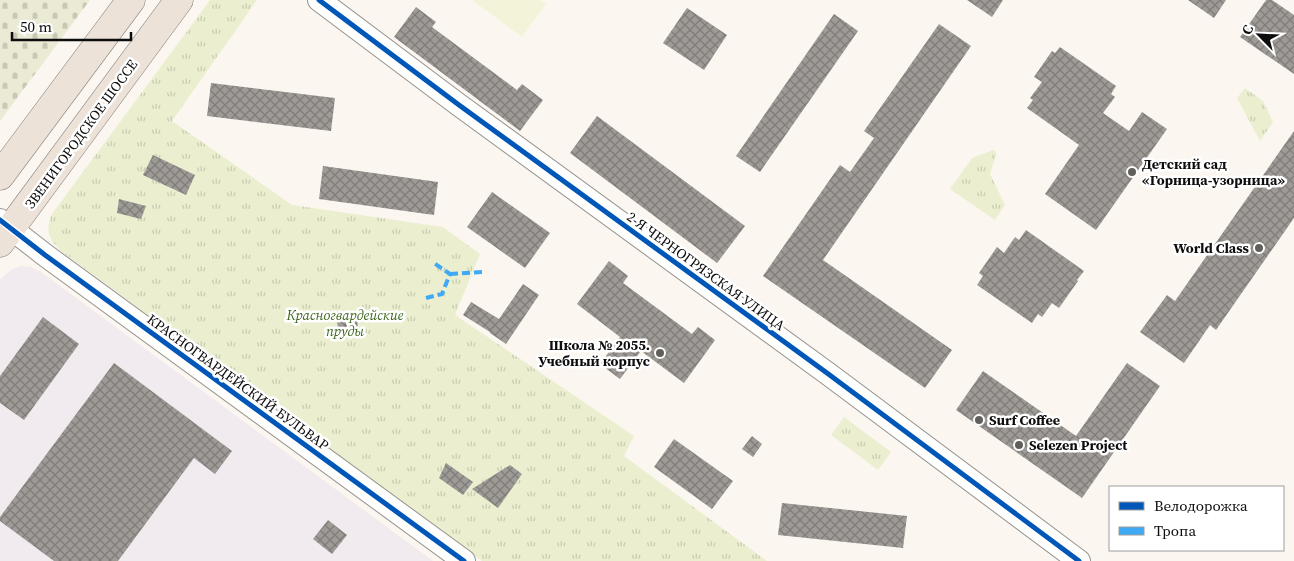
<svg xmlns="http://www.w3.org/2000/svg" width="1294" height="561" font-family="'Source Serif 4',serif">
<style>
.industrial{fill:#f1eaee}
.grass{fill:url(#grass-tufts)}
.cemetery{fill:url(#cemetery-stones)}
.pitch{fill:#f3f3d9}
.building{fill:url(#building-cross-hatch)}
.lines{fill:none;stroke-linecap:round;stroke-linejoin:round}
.minor-casing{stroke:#94928f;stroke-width:24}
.major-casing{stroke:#817f7c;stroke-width:29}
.minor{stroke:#fefefd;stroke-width:22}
.major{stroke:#ede2d7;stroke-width:28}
.quiet{stroke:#3fa9f5;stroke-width:4;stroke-dasharray:8 4;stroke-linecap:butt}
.cycleway-casing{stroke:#fff;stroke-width:8}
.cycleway{stroke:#0057b8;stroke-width:5}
.poi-dot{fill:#605f5c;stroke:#fff;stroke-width:2}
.labels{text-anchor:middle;stroke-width:5;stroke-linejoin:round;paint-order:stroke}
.street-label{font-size:14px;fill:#0d0d0d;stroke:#fff}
.poi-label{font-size:14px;font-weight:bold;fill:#0d0d0d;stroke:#fff;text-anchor:start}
.park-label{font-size:14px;font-style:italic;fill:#3d661b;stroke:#fff}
</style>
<defs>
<pattern id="grass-tufts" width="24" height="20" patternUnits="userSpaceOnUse" patternTransform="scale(1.25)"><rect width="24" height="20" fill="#ebefd0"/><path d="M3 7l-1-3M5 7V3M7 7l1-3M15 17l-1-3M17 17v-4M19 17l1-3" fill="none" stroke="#c8ccb1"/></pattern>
<pattern id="cemetery-stones" width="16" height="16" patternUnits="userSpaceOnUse" patternTransform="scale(1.25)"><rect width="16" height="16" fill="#ebead4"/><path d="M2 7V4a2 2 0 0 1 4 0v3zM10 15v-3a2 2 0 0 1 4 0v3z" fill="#c8c8b5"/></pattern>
<pattern id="building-cross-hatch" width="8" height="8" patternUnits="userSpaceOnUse" patternTransform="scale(1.25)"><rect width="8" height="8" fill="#9e9a96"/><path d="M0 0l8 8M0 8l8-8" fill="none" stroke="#7f7c79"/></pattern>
</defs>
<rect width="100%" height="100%" fill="#fbf6f0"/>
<polygon class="industrial" points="20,266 31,267 41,272 433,561 0,561 0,280 11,270"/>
<g class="grass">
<path d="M210 0H257L172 121 292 205 443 227 480 254 455 315 634 436 624 456 767 561H482L61 251C48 238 45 231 52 214Z"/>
<polygon points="1245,88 1263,101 1273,122 1260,141 1237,98"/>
<polygon points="993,150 995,151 996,155 990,174 1005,205 995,220 950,189 972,158"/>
<polygon points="844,417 891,452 878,470 831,435"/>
</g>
<polygon class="cemetery" points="0,0 90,0 0,121"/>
<polygon class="pitch" points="472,0 540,0 546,4 522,37"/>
<g class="building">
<polygon points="967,0 1003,0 992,17"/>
<polygon points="1188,0 1226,0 1214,18"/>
<polygon points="1266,0 1272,0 1294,15 1294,74 1240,37"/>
<polygon points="416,7 436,22 432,27 517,90 522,84 543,100 520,131 394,37"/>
<polygon points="687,8 727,35 704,70 663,43"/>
<polygon points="834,14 858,31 760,172 736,156"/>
<polygon points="939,24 971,46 823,260 952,350 925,388 763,276 840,165 850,172 874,138 864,131"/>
<polygon points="1060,47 1116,86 1111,94 1115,97 1103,113 1129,131 1142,112 1167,129 1096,230 1045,194 1079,145 1027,108 1033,100 1030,98 1042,82 1034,77 1052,51 1055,53"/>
<polygon points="211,83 335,98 331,131 207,116"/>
<polygon points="597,116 745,226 717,263 570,153"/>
<polygon points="1294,131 1294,218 1216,330 1210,325 1184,363 1140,332 1167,295 1175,301"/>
<polygon points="153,155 195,175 186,195 143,175"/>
<polygon points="323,166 438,182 434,215 319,199"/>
<polygon points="492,192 550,233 525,268 467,227"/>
<polygon points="119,199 146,206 141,219 117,213"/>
<polygon points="1026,230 1084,271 1077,280 1078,281 1059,308 1052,303 1042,317 1038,314 1032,323 977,285 983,276 979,273 997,247 1004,253 1015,237 1019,240"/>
<polygon points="609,261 628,276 623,283 692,334 698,327 715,340 684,383 641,351 620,379 600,364 620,337 577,304"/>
<polygon points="523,284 539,295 506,344 490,333 490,332 463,315 471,302 499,319"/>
<polygon points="43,317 79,344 24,420 0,403 0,376"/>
<polygon points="357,318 359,336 339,338 337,320"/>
<polygon points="114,363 232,451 215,474 194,458 118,561 54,561 0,521 0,517"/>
<polygon points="1127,363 1160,386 1082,498 956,410 983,371 1076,436"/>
<polygon points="752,436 762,444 753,457 742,449"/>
<polygon points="674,439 733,481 712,509 654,467"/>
<polygon points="446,463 473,482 463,495 439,478"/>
<polygon points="510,465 522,474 498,508 472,489"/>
<polygon points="782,503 907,516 903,548 778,535"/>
<polygon points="328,520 347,535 332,554 313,539"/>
</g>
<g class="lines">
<g class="minor-casing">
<g id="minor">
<polyline points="319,0 459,105 827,373 1079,561"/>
<polyline points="0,220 45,255 464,561"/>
</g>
</g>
<g class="major-casing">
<g id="major">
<polyline points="0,176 131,0"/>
<polyline points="0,243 179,0"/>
</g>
</g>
<use href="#minor" class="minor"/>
<use href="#major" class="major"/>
<g class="quiet">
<polyline points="450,274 482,272"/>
<polyline points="426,298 442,294 450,274 434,263"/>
</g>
<g class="cycleway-casing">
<g id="cycleway">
<polyline points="319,0 459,105 827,373 1079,561"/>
<polyline points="0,220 45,255 464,561"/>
</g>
</g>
<use href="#cycleway" class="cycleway"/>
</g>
<g class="poi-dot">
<circle cx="1132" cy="172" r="5"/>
<circle cx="1259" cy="248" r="5"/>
<circle cx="660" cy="353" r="5"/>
<circle cx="979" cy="420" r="5"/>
<circle cx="1019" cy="445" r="5"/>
</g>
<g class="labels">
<g class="street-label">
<text transform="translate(81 134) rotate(-54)" y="5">ЗВЕНИГОРОДСКОЕ ШОССЕ</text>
<text transform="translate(706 271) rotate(36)" y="5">2-Я ЧЕРНОГРЯЗСКАЯ УЛИЦА</text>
<text transform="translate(238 382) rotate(36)" y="5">КРАСНОГВАРДЕЙСКИЙ БУЛЬВАР</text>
</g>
<g class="poi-label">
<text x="1142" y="169">Детский сад<tspan x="1142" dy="16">«Горница-узорница»</tspan></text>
<text x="1249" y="253" text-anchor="end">World Class</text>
<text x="650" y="350" text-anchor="end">Школа № 2055.<tspan x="650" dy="16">Учебный корпус</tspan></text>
<text x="989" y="425">Surf Coffee</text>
<text x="1029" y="450">Selezen Project</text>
</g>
<g class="park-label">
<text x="345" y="320">Красногвардейские<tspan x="345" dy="16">пруды</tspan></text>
</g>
</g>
<rect x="1109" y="486" width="175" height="65" fill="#ffffff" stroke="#9e9e9e"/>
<rect x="1119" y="502" width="25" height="8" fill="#0057b8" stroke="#9e9e9e"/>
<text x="1154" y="511" font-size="15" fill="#0d0d0d">Велодорожка</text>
<rect x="1119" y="527" width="25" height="8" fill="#3fa9f5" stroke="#9e9e9e"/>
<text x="1154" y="536" font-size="15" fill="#0d0d0d">Тропа</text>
<g transform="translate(1259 35) rotate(294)" stroke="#ffffff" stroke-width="4" paint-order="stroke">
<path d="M0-4L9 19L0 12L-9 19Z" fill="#0d0d0d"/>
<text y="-8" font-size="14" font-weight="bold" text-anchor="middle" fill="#0d0d0d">С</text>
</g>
<path d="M12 32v8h119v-8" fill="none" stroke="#0d0d0d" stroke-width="2.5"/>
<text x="20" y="32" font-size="15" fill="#0d0d0d" stroke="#ffffff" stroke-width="4" paint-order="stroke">50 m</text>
</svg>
